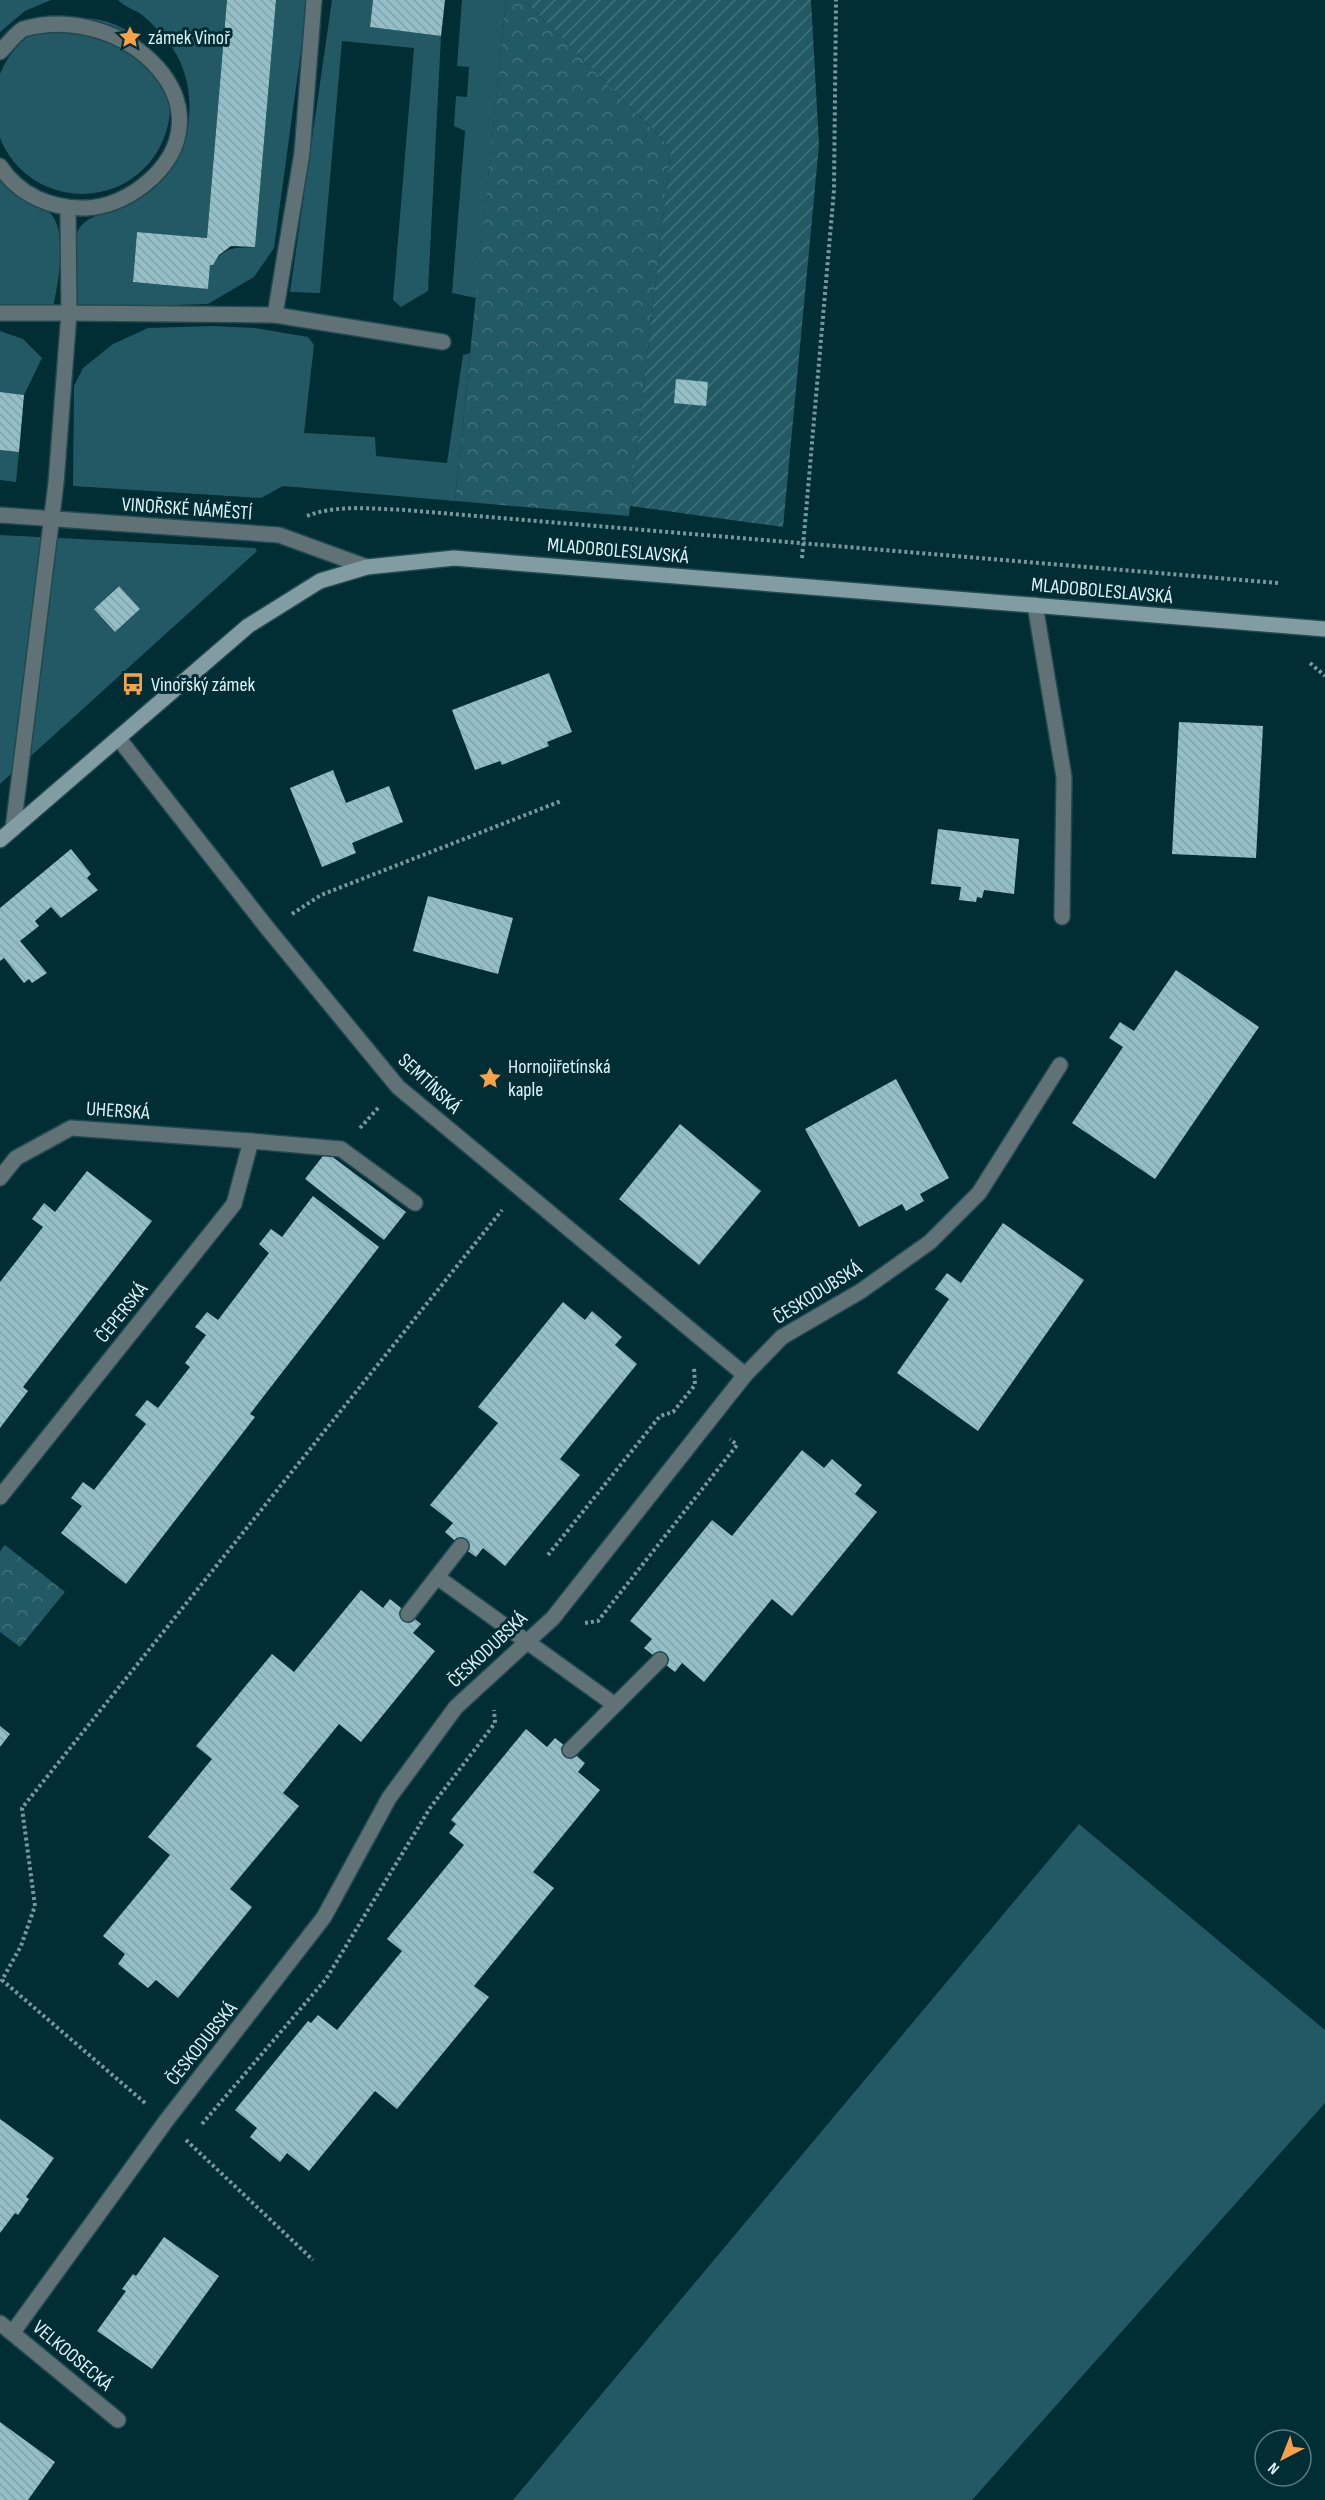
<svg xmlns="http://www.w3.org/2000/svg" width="1325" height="2500" font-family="'Sofia Sans Condensed',sans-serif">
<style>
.grass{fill:#235964;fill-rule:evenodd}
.forest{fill:url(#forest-crowns)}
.garden{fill:url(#garden-furrows)}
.building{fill:url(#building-back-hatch)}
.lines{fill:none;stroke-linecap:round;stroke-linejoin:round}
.service-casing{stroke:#204950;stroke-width:18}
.minor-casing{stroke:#204950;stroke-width:18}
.secondary-casing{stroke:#204950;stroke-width:18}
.path{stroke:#78989e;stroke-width:4;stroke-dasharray:3 3;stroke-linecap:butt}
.service{stroke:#617276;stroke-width:15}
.minor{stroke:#617276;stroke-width:15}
.secondary{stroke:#819ca3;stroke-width:15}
.labels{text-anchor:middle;stroke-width:6;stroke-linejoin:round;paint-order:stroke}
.poi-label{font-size:20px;fill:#def3f8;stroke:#012d35;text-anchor:start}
.street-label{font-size:20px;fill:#def3f8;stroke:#012d35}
</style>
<defs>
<pattern id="forest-crowns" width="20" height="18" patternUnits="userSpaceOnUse" patternTransform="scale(1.5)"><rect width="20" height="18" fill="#235964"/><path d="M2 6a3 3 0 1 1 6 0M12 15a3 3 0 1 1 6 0" fill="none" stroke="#42717b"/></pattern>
<pattern id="garden-furrows" width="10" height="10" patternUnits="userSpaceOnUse" patternTransform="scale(1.5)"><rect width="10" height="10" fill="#235964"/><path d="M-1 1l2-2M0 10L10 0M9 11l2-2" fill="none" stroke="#42717b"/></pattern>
<pattern id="building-back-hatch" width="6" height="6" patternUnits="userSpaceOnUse" patternTransform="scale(1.5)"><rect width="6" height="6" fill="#94bfc8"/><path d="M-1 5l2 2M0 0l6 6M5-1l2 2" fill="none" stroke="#80a2a8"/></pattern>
</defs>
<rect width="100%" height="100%" fill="#012d35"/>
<g class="grass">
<polygon points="0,0 51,0 25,11 0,32"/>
<path d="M118 0H227L207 238 137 232 133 282 208 289 210 265H213C224 246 235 248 255 247L276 0H308L274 248 254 277 208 304 75 308C75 293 72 247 76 235 84 211 119 212 138 200 193 166 206 90 167 40 159 31 150 21 141 14 133 9 125 7 118 0Z"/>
<polygon points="332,0 373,0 370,27 441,36 428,291 401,307 393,300 414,48 342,41 320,293 290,292"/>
<polygon points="462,0 506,0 476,298 452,293 465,131 454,126 456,96 467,97 469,67 457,66"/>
<circle cx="82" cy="106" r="88"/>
<path d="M0 180C8 189 18 197 29 203 35 207 44 208 50 213 68 229 58 286 53 307H0Z"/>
<polygon points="213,326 255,328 308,337 314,345 304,433 375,437 376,456 447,463 463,355 470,353 455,501 283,486 261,498 73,486 74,386 83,368 113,344 148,328"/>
<polygon points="0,331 23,339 42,358 24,395 0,392"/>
<polygon points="0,450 19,452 16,482 0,480"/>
<path d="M0 535 255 548 257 551 0 784ZM118 586 140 609 115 632 94 609Z"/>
<polygon points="1079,1824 1325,2030 1325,2103 972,2500 513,2500"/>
</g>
<g class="forest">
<polygon points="506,0 524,0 671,148 629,516 455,501"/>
<polygon points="5,1545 65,1592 20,1647 0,1632 0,1551"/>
</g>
<polygon class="garden" points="524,0 811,0 819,145 783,527 630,506 671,148"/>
<g class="building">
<polygon points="227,0 276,0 255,247 231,246 219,255 213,265 210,265 208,289 133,282 137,232 207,238"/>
<polygon points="373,0 445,0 441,36 370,27"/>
<polygon points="676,379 708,382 706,406 674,403"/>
<polygon points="0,392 24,395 19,452 0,450"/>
<polygon points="119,586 140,609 115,632 94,609"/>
<polygon points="549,673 572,732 547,742 549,746 502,765 500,761 475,770 452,710"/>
<polygon points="1179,722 1263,726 1256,858 1172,854"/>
<polygon points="333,770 346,803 389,786 403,822 352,843 356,853 322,867 290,788"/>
<polygon points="938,829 1019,839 1014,894 984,890 982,898 977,897 976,902 959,900 961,887 931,884"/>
<polygon points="71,849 91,874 87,878 98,890 61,918 51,907 35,921 39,926 20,941 47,973 32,983 29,979 24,983 4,958 0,961 0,908"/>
<polygon points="428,896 513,918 498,974 413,951"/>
<polygon points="1176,970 1259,1027 1155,1179 1072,1123 1123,1047 1109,1038 1120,1022 1134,1031"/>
<polygon points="896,1079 949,1178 920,1194 924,1201 906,1211 902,1204 859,1227 805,1129"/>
<polygon points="680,1124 761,1191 699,1265 619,1199"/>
<polygon points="326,1152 406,1212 384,1240 305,1179"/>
<polygon points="87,1171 152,1221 23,1387 28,1391 0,1428 0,1282 43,1227 32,1219 44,1203 55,1212"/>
<polygon points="313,1196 379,1247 250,1414 255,1417 126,1584 61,1533 82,1506 71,1498 83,1482 94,1490 146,1424 135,1415 147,1400 158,1408 190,1367 185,1363 206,1335 195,1327 207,1312 218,1320 269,1253 259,1244 271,1229 282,1237"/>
<polygon points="1003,1223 1084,1280 978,1431 897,1373 949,1299 935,1289 947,1273 961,1283"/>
<polygon points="563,1302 585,1320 592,1311 622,1337 615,1345 637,1364 560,1459 580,1475 505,1566 483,1548 476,1557 461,1546 445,1532 453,1523 430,1505 498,1423 478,1407"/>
<polygon points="802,1450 824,1468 832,1459 862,1485 855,1494 877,1512 792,1616 772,1599 704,1682 682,1663 675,1672 644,1648 652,1639 630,1621 712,1520 732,1536"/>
<polygon points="361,1590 383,1608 390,1599 421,1624 413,1633 435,1651 361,1742 339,1724 283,1793 299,1806 230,1889 252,1907 178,1998 156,1980 148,1988 118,1964 125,1954 103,1936 170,1855 148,1837 212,1759 196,1746 272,1654 294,1672"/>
<polygon points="0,1726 10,1734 0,1747"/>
<polygon points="526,1729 547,1747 555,1738 570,1750 585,1763 578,1772 600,1790 533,1872 554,1888 474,1986 489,1997 397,2109 375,2091 309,2171 287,2153 280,2162 250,2137 257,2128 235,2110 308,2021 311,2023 318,2015 337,2030 402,1951 387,1939 464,1845 449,1833 456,1824 451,1820"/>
<polygon points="0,2119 54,2158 26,2197 29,2199 18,2215 15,2213 0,2233"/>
<polygon points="164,2237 219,2276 152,2369 97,2331 126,2291 122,2289 133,2274 136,2276"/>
<polygon points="0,2422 55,2462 28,2500 0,2500"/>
</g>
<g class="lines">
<g class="service-casing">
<g id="service">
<path d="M0 52C7 45 14 35 23 29 127 0 238 110 144 185 126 199 108 207 86 208 51 209 19 195 0 166"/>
<polyline points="68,209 69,313 275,315 302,153 314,0"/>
<polyline points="0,313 69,313 56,483 13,829"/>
<polyline points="275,315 443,342"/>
<polyline points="0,515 279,535 367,567"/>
<polyline points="1035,605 1064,777 1062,917"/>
<polyline points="251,1141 341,1149 415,1203"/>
<polyline points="437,1577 615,1705"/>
<polyline points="408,1614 461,1546"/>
<polyline points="570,1750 660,1660"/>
</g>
</g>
<g class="minor-casing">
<g id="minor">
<polyline points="119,739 268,929 398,1087 745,1375"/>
<polyline points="0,1178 16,1158 71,1128 251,1141 234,1204 0,1497"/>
<polyline points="0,2323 118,2420"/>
<polyline points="13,2332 166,2121 324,1917 389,1798 456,1707 553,1618 745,1375 782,1337 861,1291 930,1242 979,1193 1060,1065"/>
</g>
</g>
<g class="secondary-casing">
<polyline id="secondary" points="0,840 248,626 320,581 367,567 454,558 1325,629"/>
</g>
<g class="path">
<path d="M307 516C337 504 374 509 406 510L1278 583"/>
<polyline points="802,558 834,190 836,0"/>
<polyline points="1310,663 1325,676"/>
<polyline points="292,914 321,895 561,801"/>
<polyline points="360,1128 379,1107"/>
<polyline points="548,1555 660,1416 673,1412 695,1385 694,1368"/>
<polyline points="585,1623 598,1621 737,1445 730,1439"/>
<polyline points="145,2103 2,1980 21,1946 35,1906 22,1808 502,1210"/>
<polyline points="202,2124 326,1979 430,1808 495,1723 494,1710"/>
<polyline points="186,2140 313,2260"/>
</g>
<use href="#service" class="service"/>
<use href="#minor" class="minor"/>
<use href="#secondary" class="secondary"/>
</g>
<defs>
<g id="sight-bare" transform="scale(1.8)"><path d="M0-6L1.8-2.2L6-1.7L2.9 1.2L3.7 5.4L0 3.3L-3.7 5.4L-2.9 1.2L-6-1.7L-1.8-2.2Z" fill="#f7a14a" stroke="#012d35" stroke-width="2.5" paint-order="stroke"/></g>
<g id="bus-bare" transform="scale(1.8)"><path d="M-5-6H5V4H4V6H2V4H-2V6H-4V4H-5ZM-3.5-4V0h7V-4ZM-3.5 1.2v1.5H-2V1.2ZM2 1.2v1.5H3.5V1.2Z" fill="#f7a14a" stroke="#012d35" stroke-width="2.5" paint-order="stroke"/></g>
</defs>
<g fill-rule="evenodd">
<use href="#sight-bare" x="130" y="37"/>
<use href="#bus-bare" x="133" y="684"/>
<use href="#sight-bare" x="490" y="1078"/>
</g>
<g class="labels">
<g class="poi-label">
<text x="148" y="44">zámek Vinoř</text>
<text x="151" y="691">Vinořský zámek</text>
<text x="508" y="1073">Hornojiřetínská<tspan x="508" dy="23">kaple</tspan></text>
</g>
<g class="street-label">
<text transform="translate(187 508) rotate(4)" y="7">VINOŘSKÉ NÁMĚSTÍ</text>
<text transform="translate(618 550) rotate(5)" y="7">MLADOBOLESLAVSKÁ</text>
<text transform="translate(1102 590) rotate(5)" y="7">MLADOBOLESLAVSKÁ</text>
<text transform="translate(430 1083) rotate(43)" y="7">SEMTÍNSKÁ</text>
<text transform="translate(118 1110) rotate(4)" y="7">UHERSKÁ</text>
<text transform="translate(817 1292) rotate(-32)" y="7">ČESKODUBSKÁ</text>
<text transform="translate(121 1312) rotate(-51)" y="7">ČEPERSKÁ</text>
<text transform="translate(487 1649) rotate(-43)" y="7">ČESKODUBSKÁ</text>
<text transform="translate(201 2043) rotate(-51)" y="7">ČESKODUBSKÁ</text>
<text transform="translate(73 2355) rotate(40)" y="7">VELKOOSECKÁ</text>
</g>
</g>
<g transform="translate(1283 2458) rotate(222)"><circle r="28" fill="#012d35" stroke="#597c83" stroke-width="1.5"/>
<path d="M0-4.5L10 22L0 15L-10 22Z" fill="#f7a14a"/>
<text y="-9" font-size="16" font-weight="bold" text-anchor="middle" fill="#def3f8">N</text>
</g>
</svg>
